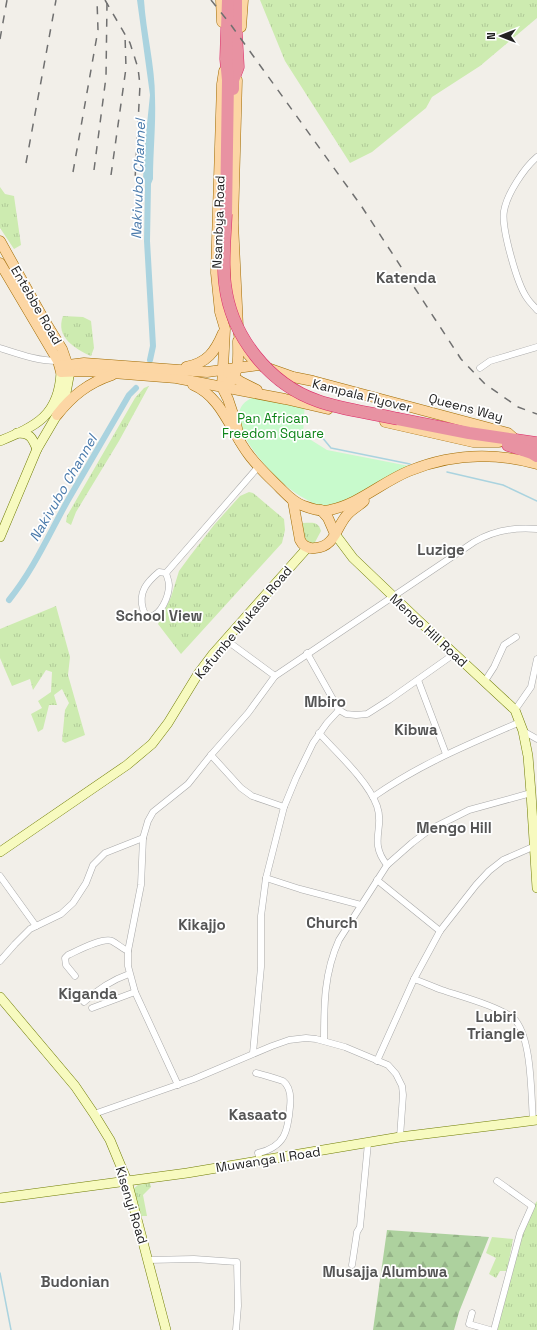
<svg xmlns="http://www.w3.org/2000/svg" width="537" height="1330" font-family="'Space Grotesk',sans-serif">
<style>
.grass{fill:url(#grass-tufts)}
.forest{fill:url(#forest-firs)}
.park{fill:#c8facc}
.water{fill:#aad3df}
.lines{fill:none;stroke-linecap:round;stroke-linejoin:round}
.stream{stroke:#aad3df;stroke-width:1.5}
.canal{stroke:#aad3df;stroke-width:6}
.street-casing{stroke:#a9a9a9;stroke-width:7}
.secondary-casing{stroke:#707d05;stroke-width:10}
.primary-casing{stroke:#a06b00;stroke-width:11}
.highway-casing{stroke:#dc2a67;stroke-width:13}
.street{stroke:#fff;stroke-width:6}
.secondary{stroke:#f7fabf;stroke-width:9}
.primary{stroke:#fcd6a4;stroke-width:10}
.highway{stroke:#e892a2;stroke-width:12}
.rail{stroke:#707070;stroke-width:1.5;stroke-dasharray:8 8;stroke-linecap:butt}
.highway-bridge-casing{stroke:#dc2a67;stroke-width:13;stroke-linecap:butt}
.highway-bridge{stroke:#e892a2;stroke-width:12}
.labels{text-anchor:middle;stroke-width:3.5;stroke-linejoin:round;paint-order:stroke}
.street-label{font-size:13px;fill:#222;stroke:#fff}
.park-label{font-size:13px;fill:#0c8416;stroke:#fff}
.water-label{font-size:14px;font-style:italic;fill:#4a7aab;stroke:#fff}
.quarter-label{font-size:15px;font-weight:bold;fill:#555;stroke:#fff}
</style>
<defs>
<pattern id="grass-tufts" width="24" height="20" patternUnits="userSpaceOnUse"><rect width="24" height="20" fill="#cdebb0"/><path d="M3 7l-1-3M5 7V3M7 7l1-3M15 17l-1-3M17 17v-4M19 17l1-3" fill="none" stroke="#b0c997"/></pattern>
<pattern id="forest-firs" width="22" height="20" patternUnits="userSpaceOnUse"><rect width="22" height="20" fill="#add19e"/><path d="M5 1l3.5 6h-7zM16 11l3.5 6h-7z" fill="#95b388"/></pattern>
</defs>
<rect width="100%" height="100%" fill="#f2efe9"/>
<g class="grass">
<polygon points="260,0 537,0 537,18 480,66 432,97 426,108 372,152 350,163 285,61"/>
<polygon points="0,187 5,194 14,196 21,245 14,249 0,228"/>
<path d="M63 316 83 317 91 321 94 348 91 356C75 349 55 337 63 316Z"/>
<polygon points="149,386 119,441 76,512 71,525 66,522 67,516 135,398 144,388"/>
<polygon points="249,492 253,493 284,519 285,530 282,543 181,654 158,624 171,597 179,571 190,556 214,525 240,496"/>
<path d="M303 523C313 523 318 521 321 531L314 544C304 541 299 532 303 523Z"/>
<polygon points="56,606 70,657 68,675 85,735 65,743 62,741 65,710 69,703 62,689 54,695 57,705 49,705 43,729 38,732 31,714 42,708 38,701 51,692 52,672 46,670 33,690 30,679 12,686 0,658 0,629"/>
<polygon points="150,1183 151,1187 143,1195 147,1216 139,1216 133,1189 138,1185"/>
<polygon points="537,1201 537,1330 495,1330 509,1274 530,1211"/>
<polygon points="492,1237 513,1239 507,1271 500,1271 496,1278 489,1274 496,1258 486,1253"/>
</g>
<polygon class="forest" points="387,1230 489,1237 459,1312 454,1330 373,1330"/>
<path class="park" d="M263 394 305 400 303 435 327 450 409 466C390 477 340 511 319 506 316 506 313 503 311 502 304 498 296 494 290 489 274 477 234 435 239 413 241 401 252 397 263 394Z"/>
<path class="water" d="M137 0H144C146 33 155 65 155 98 156 125 153 152 153 179L148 191 143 179 145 144 150 95Z"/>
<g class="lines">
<g class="stream">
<polyline points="321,436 331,448 410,464"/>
<polyline points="447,472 503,485 537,501"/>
<polyline points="0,1273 11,1330"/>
</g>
<g class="canal">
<polyline points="148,184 147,241 153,346 150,360"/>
<path d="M9 600C34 569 49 534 68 500 88 465 109 430 129 395L136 388"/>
</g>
<g class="street-casing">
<g id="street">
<path d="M537 157C524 168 507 194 504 211 501 227 517 284 527 298 530 303 534 306 537 310"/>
<path d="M0 348C19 354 37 361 58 361"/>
<polyline points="480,368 490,361 537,347"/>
<path d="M159 572 166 573C167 577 169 581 169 585 169 595 161 618 148 616 145 615 144 612 143 609 138 592 147 582 159 572Z"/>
<polyline points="166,573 259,466"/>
<polyline points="226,640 275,676"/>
<polyline points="307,653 339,710 346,714 356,715 367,714 389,700 454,654"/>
<polyline points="418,680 446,754"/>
<polyline points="485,681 494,667 504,645 516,637"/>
<polyline points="515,710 531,687 537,659"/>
<polyline points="523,731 537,739"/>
<path d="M319 733C337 753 368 781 377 806 385 829 368 841 387 865"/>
<polyline points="211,755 241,788 252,796 284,807"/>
<path d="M373 797C420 764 467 745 520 722"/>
<polyline points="0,876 36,926"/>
<polyline points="266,878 300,889 361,905"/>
<polyline points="377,880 440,931"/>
<polyline points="0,961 15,944 30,929 61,914 73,903 86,883 93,865 105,853 143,838"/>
<path d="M75 976 66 965 65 958 68 955C77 951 103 937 112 941 118 944 121 948 128 951"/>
<path d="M414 979C423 982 433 987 442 990 460 996 505 1008 516 1021 532 1042 531 1095 533 1121"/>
<path d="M84 1002C98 989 112 980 129 974"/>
<polyline points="92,1008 135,992"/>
<path d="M324 1040C324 1005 324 973 339 940L387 865 412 843 429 830 469 810 531 793"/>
<polyline points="253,1053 261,967 261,916 266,878 284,807 296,778 313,743 327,723 339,710"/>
<polyline points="377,1061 414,979 440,931 476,885 489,871 503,860 535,846"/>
<path d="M256 1073C260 1074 280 1080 283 1081 291 1087 291 1098 290 1107 288 1131 285 1147 258 1153L260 1160"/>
<path d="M178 1085 135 992 128 966V951L141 885 143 838 148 821 153 812 188 784 211 755 248 713 275 676 474 542C493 531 515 527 537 529"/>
<polyline points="94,1114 194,1079 272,1046 289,1040 306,1038 316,1039 345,1047 388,1065 396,1074 402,1086 403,1095 400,1137"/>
<polyline points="148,1260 194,1259 237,1262 238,1306 236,1330"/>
<polyline points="352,1265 357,1232 360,1227 368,1143"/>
<polyline points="472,1313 469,1324 490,1330"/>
<polyline points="494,1330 520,1233 532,1206 497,1181"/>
</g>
</g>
<g class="secondary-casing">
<g id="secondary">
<path d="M17 433C30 433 32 437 37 449"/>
<path d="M0 441C36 426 59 416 61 372"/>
<polyline points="335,534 353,558 418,620 515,710 523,731 528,756 531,793 537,888"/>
<polyline points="0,537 37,449 57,415 66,393 70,371"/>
<polyline points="0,852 127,765 152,744 168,723 198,674 213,654 308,547"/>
<polyline points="0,997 75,1086 94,1114 110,1140 127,1181 166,1330"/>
<polyline points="0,1198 187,1173 400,1137 537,1120"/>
</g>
</g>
<g class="primary-casing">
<g id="primary">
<polyline points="221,0 222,22"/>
<polyline points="241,27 243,0"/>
<polyline points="224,71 222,84 216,273 220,312 225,329 222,387 228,399 235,420 240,441"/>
<path d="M237 80 233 223 238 327C239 342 244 352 256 362"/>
<polyline points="0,241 43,318 62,349 69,369"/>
<polyline points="0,263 58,361 61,372 87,371 176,378 285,399 328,409"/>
<polyline points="60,366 84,363 207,372 259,365 293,377 313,381 508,433 517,441"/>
<path d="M186 367C207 363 215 352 223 333"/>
<polyline points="228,373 241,382 257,390"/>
<path d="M193 385C222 397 231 432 249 455 258 467 269 477 280 488 287 495 294 503 304 506 312 509 322 512 330 510 359 504 382 482 409 471 450 454 494 452 537 464"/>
<path d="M222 387C225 386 228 384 230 382 240 372 238 354 238 341"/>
<path d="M57 415C72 396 88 383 112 375"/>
<polyline points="385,422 473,442 499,442"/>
<path d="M293 501 300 540C303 546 308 549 315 548 335 547 336 527 347 515 352 509 359 506 364 501"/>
<polyline points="321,510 328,518 335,534"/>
</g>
</g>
<g class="highway-casing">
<g id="highway">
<polyline points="233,89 233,80 238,67 236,33 236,0"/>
<polyline points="226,214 228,80 226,59 228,0"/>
<polyline points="398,419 469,433 537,443"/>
<polyline points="508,445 532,453 537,456"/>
</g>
</g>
<use href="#street" class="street"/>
<use href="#secondary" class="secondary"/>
<use href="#primary" class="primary"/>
<use href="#highway" class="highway"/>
<g class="rail">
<polyline points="105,0 130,43 138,68 140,85 135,180"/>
<polyline points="211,0 231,25 362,207 461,359 485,384 518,407 537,414"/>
<polyline points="0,39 7,0"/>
<polyline points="26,163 56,0"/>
<polyline points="94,170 106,77 107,3"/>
<polyline points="73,172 98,30 97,0"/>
<polyline points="111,175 126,68 125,35"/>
</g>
<g class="highway-bridge-casing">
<path id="highway-bridge" d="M226 214C225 237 222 261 225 284 231 336 269 384 318 401 343 410 373 413 398 419"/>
</g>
<use href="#highway-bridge" class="highway-bridge"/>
</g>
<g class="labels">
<g class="street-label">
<text transform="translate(218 222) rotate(-88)" y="5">Nsambya Road</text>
<text transform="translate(37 305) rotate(60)" y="5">Entebbe Road</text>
<text transform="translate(362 395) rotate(14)" y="5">Kampala Flyover</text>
<text transform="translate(466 407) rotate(15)" y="5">Queens Way</text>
<text transform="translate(243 622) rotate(-50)" y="5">Kafumbe Mukasa Road</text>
<text transform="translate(429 630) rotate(43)" y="5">Mengo Hill Road</text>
<text transform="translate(268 1159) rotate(-9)" y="5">Muwanga II Road</text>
<text transform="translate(132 1205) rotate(73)" y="5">Kisenyi Road</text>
</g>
<g class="park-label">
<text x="273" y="423">Pan African<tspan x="273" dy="15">Freedom Square</tspan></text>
</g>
<g class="water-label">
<text transform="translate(138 179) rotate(-88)" y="5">Nakivubo Channel</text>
<text transform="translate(63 488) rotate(-60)" y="5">Nakivubo Channel</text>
</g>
<g class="quarter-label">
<text x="406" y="283">Katenda</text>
<text x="441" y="555">Luzige</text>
<text x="159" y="621">School View</text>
<text x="325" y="707">Mbiro</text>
<text x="416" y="735">Kibwa</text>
<text x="454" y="833">Mengo Hill</text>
<text x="332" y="928">Church</text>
<text x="202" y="930">Kikajjo</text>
<text x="88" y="999">Kiganda</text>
<text x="496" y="1022">Lubiri<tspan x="496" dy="17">Triangle</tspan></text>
<text x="258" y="1120">Kasaato</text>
<text x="385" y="1277">Musajja Alumbwa</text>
<text x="75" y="1287">Budonian</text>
</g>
</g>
<g transform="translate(501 36) rotate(270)" stroke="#ffffff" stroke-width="3" paint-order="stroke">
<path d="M0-3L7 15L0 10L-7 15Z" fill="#222222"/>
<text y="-6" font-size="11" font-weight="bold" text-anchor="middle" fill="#222222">N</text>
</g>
</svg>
